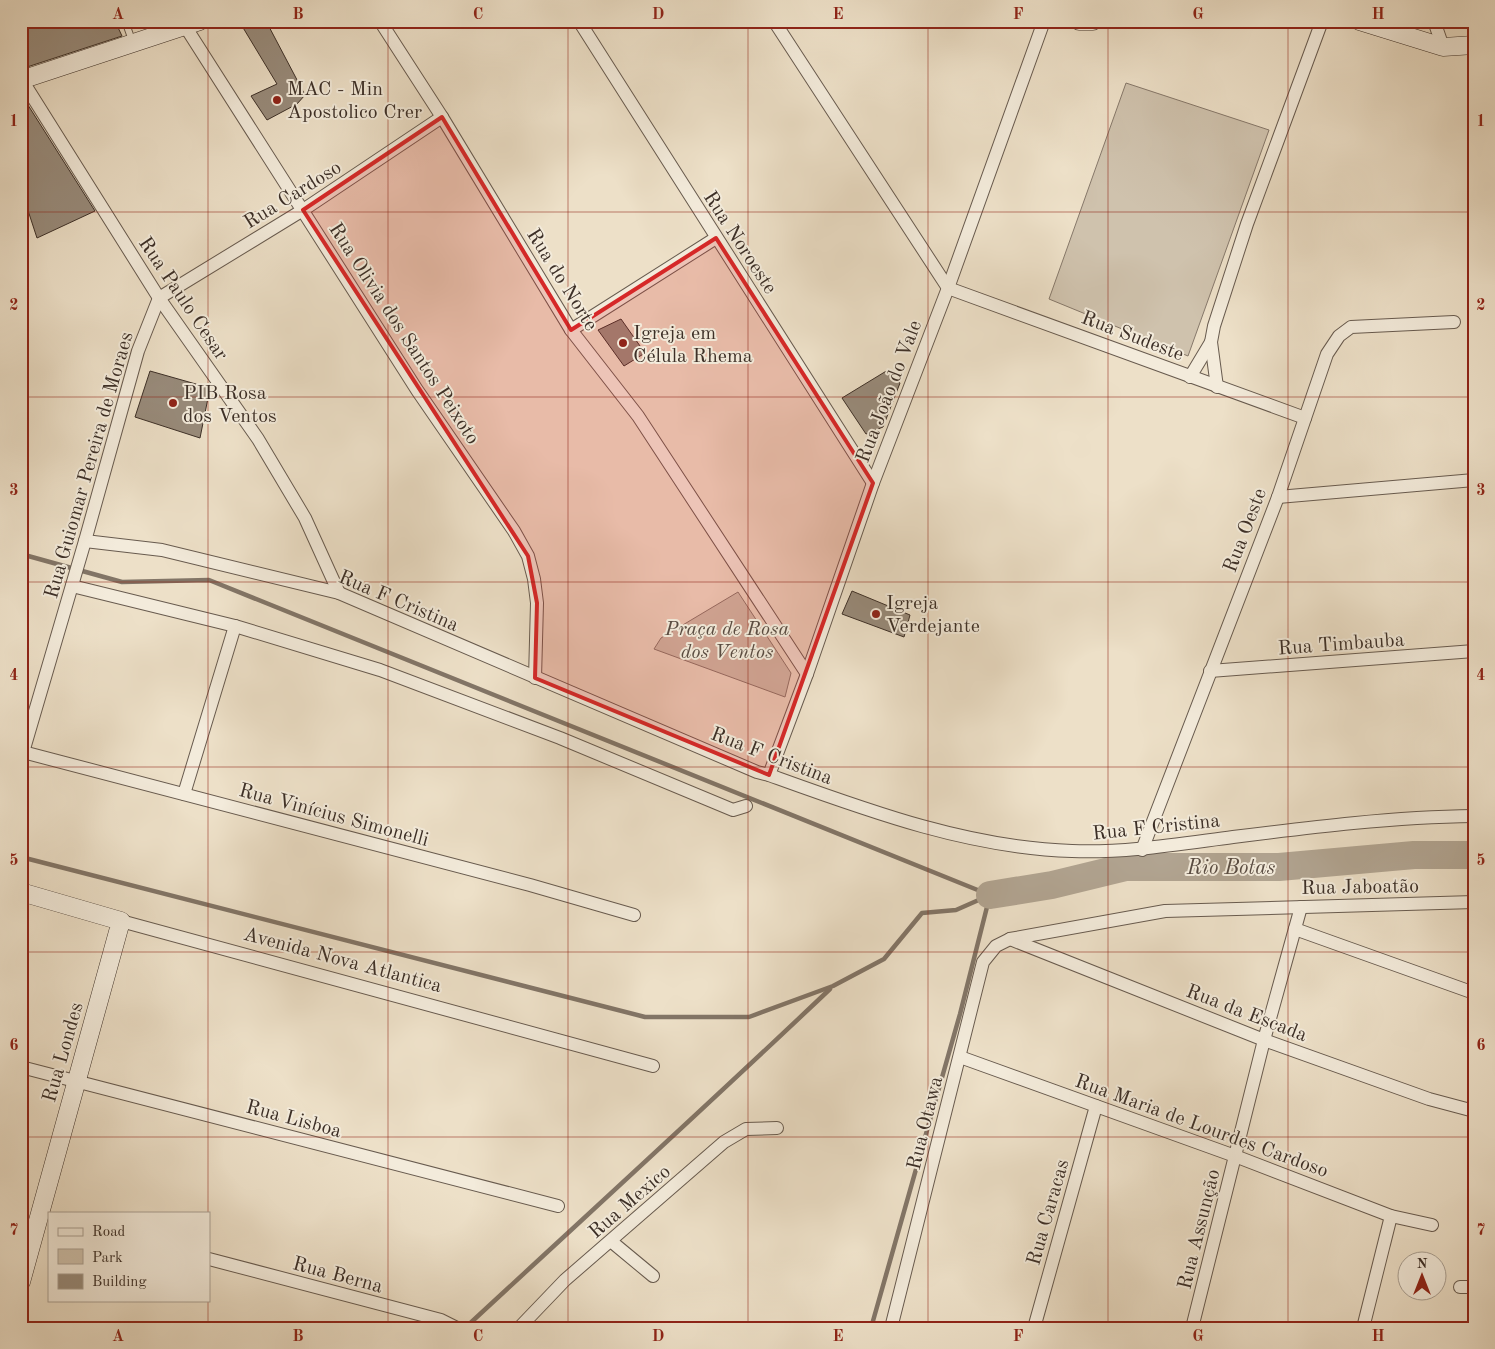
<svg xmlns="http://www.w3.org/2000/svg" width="1495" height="1349" font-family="'Old Standard TT',serif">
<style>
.green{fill:#cfc2ad;stroke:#86786a}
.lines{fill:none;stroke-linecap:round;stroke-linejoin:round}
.stream{stroke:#827567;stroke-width:4.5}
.river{stroke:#b1a491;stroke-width:28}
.building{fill:#988b7b;stroke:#3c2f27}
.lane-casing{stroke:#685b4f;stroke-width:8}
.street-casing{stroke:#685b4f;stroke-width:14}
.secondary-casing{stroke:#3c2f27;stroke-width:19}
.lane{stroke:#f3ebdb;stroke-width:6}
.street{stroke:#f3ebdb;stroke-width:12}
.secondary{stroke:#f3ebdb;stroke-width:18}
.marked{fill:#d62828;fill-opacity:0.2;stroke:#d62828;stroke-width:4;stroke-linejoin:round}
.grid{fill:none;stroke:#8f2418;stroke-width:1;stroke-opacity:0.55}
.poi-dot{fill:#8f2418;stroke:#f3ebdb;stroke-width:2}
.labels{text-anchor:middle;stroke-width:4;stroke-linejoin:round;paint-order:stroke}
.poi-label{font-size:20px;fill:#3c2f27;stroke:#f3ebdb;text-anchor:start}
.street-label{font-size:20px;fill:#3c2f27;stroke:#f3ebdb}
.park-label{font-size:20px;font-style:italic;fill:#594c42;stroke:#f3ebdb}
.water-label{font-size:21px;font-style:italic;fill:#594c42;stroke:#f3ebdb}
.neatline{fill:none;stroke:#8f2418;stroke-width:2}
.grid-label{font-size:16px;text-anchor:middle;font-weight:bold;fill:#8f2418}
</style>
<rect width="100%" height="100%" fill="#ede0c8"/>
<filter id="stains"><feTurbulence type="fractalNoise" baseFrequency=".004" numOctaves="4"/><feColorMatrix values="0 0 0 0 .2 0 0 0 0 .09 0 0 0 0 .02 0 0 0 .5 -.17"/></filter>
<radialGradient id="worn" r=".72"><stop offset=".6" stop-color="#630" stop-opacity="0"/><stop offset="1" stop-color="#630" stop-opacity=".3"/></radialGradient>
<g class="green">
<polygon points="1126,83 1269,130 1188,356 1049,299"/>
<polygon points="738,592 791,673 785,697 654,649 661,638"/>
</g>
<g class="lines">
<g class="stream">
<polyline points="21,554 122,582 209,580 990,895"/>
<polyline points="21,857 645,1017 749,1017 833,986 884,959 922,913 956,910 990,895"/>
<path d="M465 1328C587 1215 710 1103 830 989"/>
<polyline points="871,1328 960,1014 990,895"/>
</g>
<polyline class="river" points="990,895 1052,885 1126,867 1279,867 1414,855 1474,855"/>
</g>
<g class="building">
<polygon points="21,21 115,21 122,36 21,69"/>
<polygon points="239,21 266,21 305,95 297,104 267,120 251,96 277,84"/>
<polygon points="21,94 95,211 37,238 21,189"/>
<polygon points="621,319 645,353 624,366 598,330"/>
<polygon points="888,370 900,383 883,427 866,434 842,398"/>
<polygon points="150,371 210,388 200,438 135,417"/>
<polygon points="852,591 910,615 904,637 842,614"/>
</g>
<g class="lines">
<g class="lane-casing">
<polyline id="lane" points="125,21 133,43"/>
</g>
<g class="street-casing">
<g id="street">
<polyline points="380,21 442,117 571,330 638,416 807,674"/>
<polyline points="579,21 873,483"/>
<polyline points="774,21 948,288 1305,418"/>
<polyline points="1434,21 1443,47"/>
<polyline points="185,26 417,390 514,531 528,556 534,579 537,603 535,678"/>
<polyline points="22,80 159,298 258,439 305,518 339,593"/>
<polyline points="571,330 716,238"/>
<polyline points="1190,377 1211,342"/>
<polyline points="1217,387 1211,342 1214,326 1247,224 1322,21"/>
<polyline points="1278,497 1474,480"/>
<path d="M85 541 162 550 339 593 757 772 769 775C866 810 968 848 1072 851 1126 853 1179 844 1233 837 1313 827 1393 817 1474 816"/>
<polyline points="72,586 235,626 380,670 560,738 733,810 746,806"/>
<polyline points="1210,671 1474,651"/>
<polyline points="23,752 530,885 634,915"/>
<polyline points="21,759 85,541 138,351 159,298 303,210 442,117"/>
<polyline points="769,775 807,674 873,483 948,288 1044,21"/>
<polyline points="184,794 235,626"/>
<polyline points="1142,850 1278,497 1327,354 1339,336 1351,327 1454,322"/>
<polyline points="121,921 653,1066"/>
<polyline points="1295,929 1474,993"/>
<polyline points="1010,939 1264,1040 1429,1099 1474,1111"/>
<polyline points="960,1057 1235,1156 1391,1216 1432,1225"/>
<polyline points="21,1067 558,1206"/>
<polyline points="612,1242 653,1276"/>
<polyline points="209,1259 441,1320 457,1328"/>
<polyline points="1460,1287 1474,1287"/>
<polyline points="519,1328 565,1280 724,1142 746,1129 777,1128"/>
<polyline points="891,1328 983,962 996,946 1010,939 1165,911 1474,902"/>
<polyline points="1034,1328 1096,1106"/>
<polyline points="1192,1328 1264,1040 1301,907"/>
<polyline points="1363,1328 1391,1216"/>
</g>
</g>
<g class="secondary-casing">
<g id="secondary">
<polyline points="1079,21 1093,21"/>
<polyline points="1359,21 1443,47 1474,45"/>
<polyline points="21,80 200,21"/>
<polyline points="21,892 121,921 21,1282"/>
</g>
</g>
<use href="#lane" class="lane"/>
<use href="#street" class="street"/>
<use href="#secondary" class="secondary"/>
</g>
<path class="marked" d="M442 117 571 330 716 238 873 483 769 775 535 678 537 603 528 556 303 210Z"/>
<path class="grid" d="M208 21V1213M388 21V1328M568 21V1328M748 21V1328M928 21V1328M1108 21V1328M1288 21V1328M21 212H1474M21 397H1474M21 582H1474M21 767H1474M21 952H1474M21 1137H1474M208 1300V1328"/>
<g class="poi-dot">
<circle cx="277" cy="100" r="5"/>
<circle cx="623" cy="343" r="5"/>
<circle cx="173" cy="403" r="5"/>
<circle cx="876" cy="614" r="5"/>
</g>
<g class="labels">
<g class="poi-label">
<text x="287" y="95">MAC - Min<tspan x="287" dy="23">Apostolico Crer</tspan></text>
<text x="633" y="339">Igreja em<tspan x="633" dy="23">Célula Rhema</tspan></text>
<text x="183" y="399">PIB Rosa<tspan x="183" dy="23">dos Ventos</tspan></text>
<text x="886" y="609">Igreja<tspan x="886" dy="23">Verdejante</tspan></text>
</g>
<g class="street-label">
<text transform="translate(292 194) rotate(-32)" y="7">Rua Cardoso</text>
<text transform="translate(741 242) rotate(57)" y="7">Rua Noroeste</text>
<text transform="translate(563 279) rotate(58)" y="7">Rua do Norte</text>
<text transform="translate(184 298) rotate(56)" y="7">Rua Paulo Cesar</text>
<text transform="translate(405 333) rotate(57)" y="7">Rua Olivia dos Santos Peixoto</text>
<text transform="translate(1133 335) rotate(21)" y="7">Rua Sudeste</text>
<text transform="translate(888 391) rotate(-69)" y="7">Rua João do Vale</text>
<text transform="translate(88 465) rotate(-74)" y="7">Rua Guiomar Pereira de Moraes</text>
<text transform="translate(1244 530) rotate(-69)" y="7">Rua Oeste</text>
<text transform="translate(399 600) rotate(23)" y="7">Rua F Cristina</text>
<text transform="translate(1341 643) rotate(-4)" y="7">Rua Timbauba</text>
<text transform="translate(772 755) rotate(21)" y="7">Rua F Cristina</text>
<text transform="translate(334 814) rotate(15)" y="7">Rua Vinícius Simonelli</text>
<text transform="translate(1156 826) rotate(-6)" y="7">Rua F Cristina</text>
<text transform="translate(1360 886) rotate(-1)" y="7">Rua Jaboatão</text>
<text transform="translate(343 959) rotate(15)" y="7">Avenida Nova Atlantica</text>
<text transform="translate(1247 1012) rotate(21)" y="7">Rua da Escada</text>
<text transform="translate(62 1052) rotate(-74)" y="7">Rua Londes</text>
<text transform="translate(294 1118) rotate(15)" y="7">Rua Lisboa</text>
<text transform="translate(924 1123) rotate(-76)" y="7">Rua Otawa</text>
<text transform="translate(1202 1125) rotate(20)" y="7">Rua Maria de Lourdes Cardoso</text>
<text transform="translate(629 1201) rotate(-41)" y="7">Rua Mexico</text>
<text transform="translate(1047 1212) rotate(-74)" y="7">Rua Caracas</text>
<text transform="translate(1198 1229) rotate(-76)" y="7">Rua Assunção</text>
<text transform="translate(338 1274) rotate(15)" y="7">Rua Berna</text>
</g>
<g class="park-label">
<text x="727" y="635">Praça de Rosa<tspan x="727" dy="23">dos Ventos</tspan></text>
</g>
<g class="water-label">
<text x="1231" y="874">Rio Botas</text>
</g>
</g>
<rect width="1495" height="1349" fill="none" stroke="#ede0c8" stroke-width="55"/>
<rect x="48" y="1212" width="162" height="90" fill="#f3ebdb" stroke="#aaa093"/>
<rect x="58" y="1228" width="25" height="8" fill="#f3ebdb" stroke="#aaa093"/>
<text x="92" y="1236" font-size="15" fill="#3c2f27">Road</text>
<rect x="58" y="1249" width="25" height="15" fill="#cfc2ad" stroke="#aaa093"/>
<text x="92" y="1262" font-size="15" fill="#3c2f27">Park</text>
<rect x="58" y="1274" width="25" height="15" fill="#988b7b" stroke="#aaa093"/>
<text x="92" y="1286" font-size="15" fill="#3c2f27">Building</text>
<g transform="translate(1422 1276)"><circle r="24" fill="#f3ebdb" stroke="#aaa093"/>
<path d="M0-4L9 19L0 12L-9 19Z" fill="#8f2418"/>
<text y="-8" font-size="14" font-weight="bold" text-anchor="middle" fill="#3c2f27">N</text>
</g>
<rect x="28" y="28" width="1440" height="1294" class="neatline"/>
<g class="grid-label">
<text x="118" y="19">A</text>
<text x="298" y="19">B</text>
<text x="478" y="19">C</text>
<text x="658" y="19">D</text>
<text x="838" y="19">E</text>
<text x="1018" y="19">F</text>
<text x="1198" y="19">G</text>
<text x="1378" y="19">H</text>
<text x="14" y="126">1</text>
<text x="1481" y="126">1</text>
<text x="14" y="310">2</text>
<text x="1481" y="310">2</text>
<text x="14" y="495">3</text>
<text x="1481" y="495">3</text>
<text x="14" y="680">4</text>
<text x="1481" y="680">4</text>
<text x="14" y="865">5</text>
<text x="1481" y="865">5</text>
<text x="14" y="1050">6</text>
<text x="1481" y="1050">6</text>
<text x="14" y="1235">7</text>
<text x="1481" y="1235">7</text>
<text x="118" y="1341">A</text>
<text x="298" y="1341">B</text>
<text x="478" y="1341">C</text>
<text x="658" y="1341">D</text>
<text x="838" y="1341">E</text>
<text x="1018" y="1341">F</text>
<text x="1198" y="1341">G</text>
<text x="1378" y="1341">H</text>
</g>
<rect width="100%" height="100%" filter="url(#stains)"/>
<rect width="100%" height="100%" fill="url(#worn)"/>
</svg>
